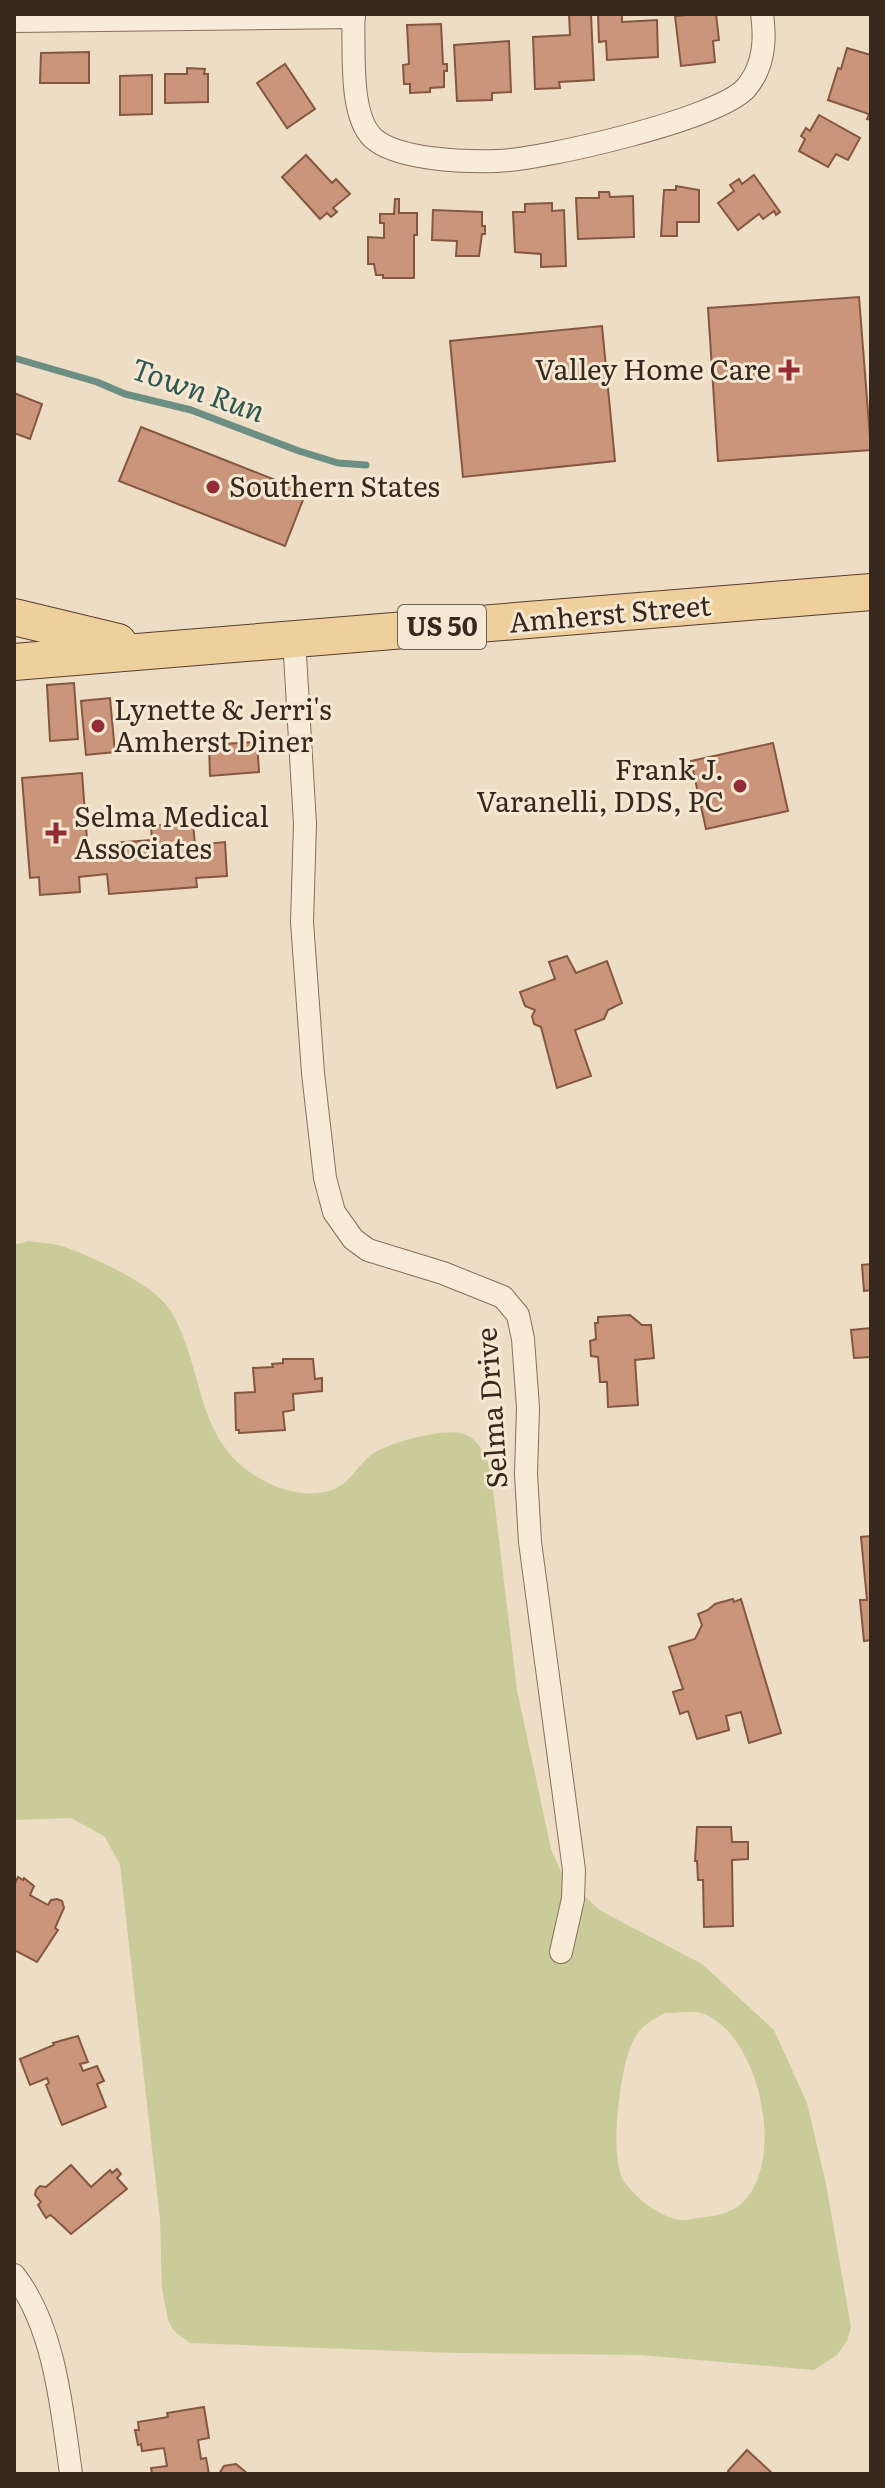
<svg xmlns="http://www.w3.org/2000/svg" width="885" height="2488" font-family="Literata,serif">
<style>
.green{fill:#c9cb98;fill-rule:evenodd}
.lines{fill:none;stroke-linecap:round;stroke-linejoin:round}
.stream{stroke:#6d8e83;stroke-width:7}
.building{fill:#ca957a;stroke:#855741;stroke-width:2}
.street-casing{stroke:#876f5b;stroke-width:24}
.primary-casing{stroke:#553d2f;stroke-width:38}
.street{stroke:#f8ebd7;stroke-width:22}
.primary{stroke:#efcf9c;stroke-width:36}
.poi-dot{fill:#942c35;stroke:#f5e8d3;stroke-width:3}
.labels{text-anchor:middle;stroke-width:6;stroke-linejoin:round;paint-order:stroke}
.shield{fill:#f5e8d3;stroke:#706254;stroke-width:2}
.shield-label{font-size:26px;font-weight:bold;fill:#37281e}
.poi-label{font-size:28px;fill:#37281e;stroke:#f5e8d3;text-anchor:start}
.street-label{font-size:28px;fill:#37281e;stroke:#f5e8d3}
.water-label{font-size:30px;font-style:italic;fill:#2e5751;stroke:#f5e8d3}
</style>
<rect width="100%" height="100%" fill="#edddc4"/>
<path class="green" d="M29 1241C41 1243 54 1243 65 1247 94 1258 157 1285 172 1313 207 1375 193 1444 266 1482 283 1491 306 1496 325 1492 348 1488 354 1469 371 1455 387 1443 445 1427 464 1434 479 1440 483 1452 490 1465L517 1690 551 1849 561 1872 599 1910 702 1964 774 2030 807 2103 826 2184 851 2327 847 2341 837 2355 814 2370 641 2355 454 2353 190 2343 174 2331 168 2320 162 2289 160 2220 120 1864 104 1836 71 1818 14 1820V1245ZM665 2013C675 2013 691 2010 701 2013 760 2032 787 2162 742 2203 731 2214 711 2217 697 2218 692 2219 684 2221 679 2220 659 2216 637 2199 625 2183 608 2161 620 2071 631 2046 637 2029 649 2021 665 2013Z"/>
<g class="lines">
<polyline class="stream" points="14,358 97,382 125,394 191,410 299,451 338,463 366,465"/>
</g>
<g class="building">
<polygon points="569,14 591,14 594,80 559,82 560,88 535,89 533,37 570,35"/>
<polygon points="598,14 622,14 622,22 657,20 658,57 607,60 606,41 599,42"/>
<polygon points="697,14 716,14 719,40 713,41 715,62 681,66 675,16"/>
<polygon points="441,24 443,64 447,64 447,71 444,71 444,87 430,88 430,92 410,93 410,84 404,84 403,65 409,64 407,25"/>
<polygon points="509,41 511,92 492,93 492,100 457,101 454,45"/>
<polygon points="847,48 871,55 871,120 867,119 869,114 828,100 838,68 841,69"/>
<polygon points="89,52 89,83 40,83 41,53"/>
<polygon points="285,64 315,109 287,128 257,83"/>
<polygon points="187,68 205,69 204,74 208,74 208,102 165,103 165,74 187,74"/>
<polygon points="152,75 152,114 120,115 120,76"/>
<polygon points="819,115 860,138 848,160 836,154 828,167 799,151 805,139 801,136 806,128 810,131"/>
<polygon points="306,155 332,183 336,179 350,194 333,208 337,212 331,217 327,213 320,219 282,177"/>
<polygon points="754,175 780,212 776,215 774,211 763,219 759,214 738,230 718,203 734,191 730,185 739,179 742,184"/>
<polygon points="676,186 699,190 699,222 677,222 677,236 661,236 664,190 676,190"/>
<polygon points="599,192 609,192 610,197 633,196 634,237 578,239 576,198 599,198"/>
<polygon points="395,199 399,199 399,213 417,213 417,235 414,235 414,278 383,278 383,275 376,275 374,264 368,264 368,237 384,238 384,223 380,223 380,214 394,214"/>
<polygon points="552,203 552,211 564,210 566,266 541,267 541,254 515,252 513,212 525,212 525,204"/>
<polygon points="433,210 482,212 482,226 485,226 485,234 482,234 479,256 456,256 457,241 432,240"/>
<polygon points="859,297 871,450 718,461 708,308"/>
<polygon points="602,326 615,461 463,477 450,341"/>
<polygon points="14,393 42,404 30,439 14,433"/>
<polygon points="141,427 306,492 285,546 119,481"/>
<polygon points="74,683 78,739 50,741 47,685"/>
<polygon points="110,698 115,752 86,755 81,701"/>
<polygon points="257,742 259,772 210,776 209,745"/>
<polygon points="773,743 788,811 706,829 691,761"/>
<polygon points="82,773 88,853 113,851 112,843 152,840 151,826 193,823 195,845 225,842 227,876 196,878 197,887 109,894 107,874 79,877 80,892 40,895 39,877 30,878 22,778"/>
<polygon points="567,956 576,973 607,961 622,1003 608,1010 604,1019 575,1030 591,1076 557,1088 541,1027 534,1024 532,1016 535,1010 525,1006 520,992 555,979 549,962"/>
<polygon points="871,1264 871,1290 864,1291 862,1265"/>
<polygon points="630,1315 642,1325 651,1325 654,1358 635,1360 638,1405 608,1407 607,1382 600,1382 598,1357 591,1356 590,1341 596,1339 595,1323 598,1323 598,1317"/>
<polygon points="871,1328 871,1357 854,1358 851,1330"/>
<polygon points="283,1359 313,1359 315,1379 322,1378 322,1391 293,1394 294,1410 283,1412 285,1430 239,1433 239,1430 236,1430 235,1393 255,1392 253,1368 273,1367 272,1364 283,1363"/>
<polygon points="871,1536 871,1640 864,1641 860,1600 867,1600 861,1537"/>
<polygon points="733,1599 734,1602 741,1599 781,1733 749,1743 741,1712 726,1716 729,1730 697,1739 688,1711 680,1714 673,1692 683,1689 669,1647 695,1639 702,1625 698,1614 708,1610 715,1604"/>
<polygon points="697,1827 731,1827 732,1842 748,1842 748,1859 732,1860 733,1926 704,1927 703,1880 698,1880 697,1861 695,1861"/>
<polygon points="18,1877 23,1880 24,1878 34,1886 30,1895 48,1905 51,1900 57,1899 62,1901 64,1908 55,1928 58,1930 37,1962 14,1950 14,1885"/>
<polygon points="78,2036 88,2062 80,2064 83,2071 97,2066 104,2081 97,2084 106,2107 62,2125 46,2085 49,2083 47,2078 30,2085 20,2059 54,2045 53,2043"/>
<polygon points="71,2165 91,2187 110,2170 112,2173 117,2169 121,2174 117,2178 127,2189 71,2234 53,2217 50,2215 46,2218 38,2205 41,2202 35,2195 36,2190 40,2186 46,2187"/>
<polygon points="204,2407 209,2438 198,2440 201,2459 206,2458 209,2474 152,2474 151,2468 167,2466 164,2448 142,2451 141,2444 138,2445 135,2430 139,2430 138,2422 168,2417 167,2413"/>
<polygon points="747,2450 773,2474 731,2474 728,2471"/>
<polygon points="236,2464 248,2474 219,2474 224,2466"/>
</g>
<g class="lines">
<g class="street-casing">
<g id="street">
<path d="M353 14C355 47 348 114 373 138 397 160 465 162 497 161 541 160 719 119 746 88 764 67 766 41 762 14"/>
<polyline points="14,21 354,17"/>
<polyline points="294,638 305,824 302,922 313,1073 325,1178 334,1212 353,1239 368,1250 443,1273 503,1297 518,1315 523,1339 528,1408 526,1474 530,1542 574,1870 573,1899 561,1952"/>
<path d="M14 2275C55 2327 62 2410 71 2474"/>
</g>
</g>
<g class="primary-casing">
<g id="primary">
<polyline points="14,617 118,642"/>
<polyline points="14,662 871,592"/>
</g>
</g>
<use href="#street" class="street"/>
<use href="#primary" class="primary"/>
</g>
<g class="poi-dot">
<path d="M785 358h8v8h8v8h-8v8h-8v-8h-8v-8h8z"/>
<circle cx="213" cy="487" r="8"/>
<circle cx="98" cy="726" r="8"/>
<circle cx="740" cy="786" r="8"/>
<path d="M52 821h8v8h8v8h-8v8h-8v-8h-8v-8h8z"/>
</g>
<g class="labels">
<rect class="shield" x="398" y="605" width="88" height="44" rx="6"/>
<g class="shield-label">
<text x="442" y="636">US 50</text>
</g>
<g class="poi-label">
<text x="771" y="380" text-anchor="end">Valley Home Care</text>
<text x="229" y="497">Southern States</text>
<text x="114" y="720">Lynette &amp; Jerri's<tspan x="114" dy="32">Amherst Diner</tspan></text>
<text x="724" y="780" text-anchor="end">Frank J.<tspan x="724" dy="32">Varanelli, DDS, PC</tspan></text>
<text x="74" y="827">Selma Medical<tspan x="74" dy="32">Associates</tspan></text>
</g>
<g class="street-label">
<text transform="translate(610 614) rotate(-5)" y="10">Amherst Street</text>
<text transform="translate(492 1408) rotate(-94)" y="10">Selma Drive</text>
</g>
<g class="water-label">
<text transform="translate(198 391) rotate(19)" y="10">Town Run</text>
</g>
</g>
<rect width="885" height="2488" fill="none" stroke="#37281e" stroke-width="32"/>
</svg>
